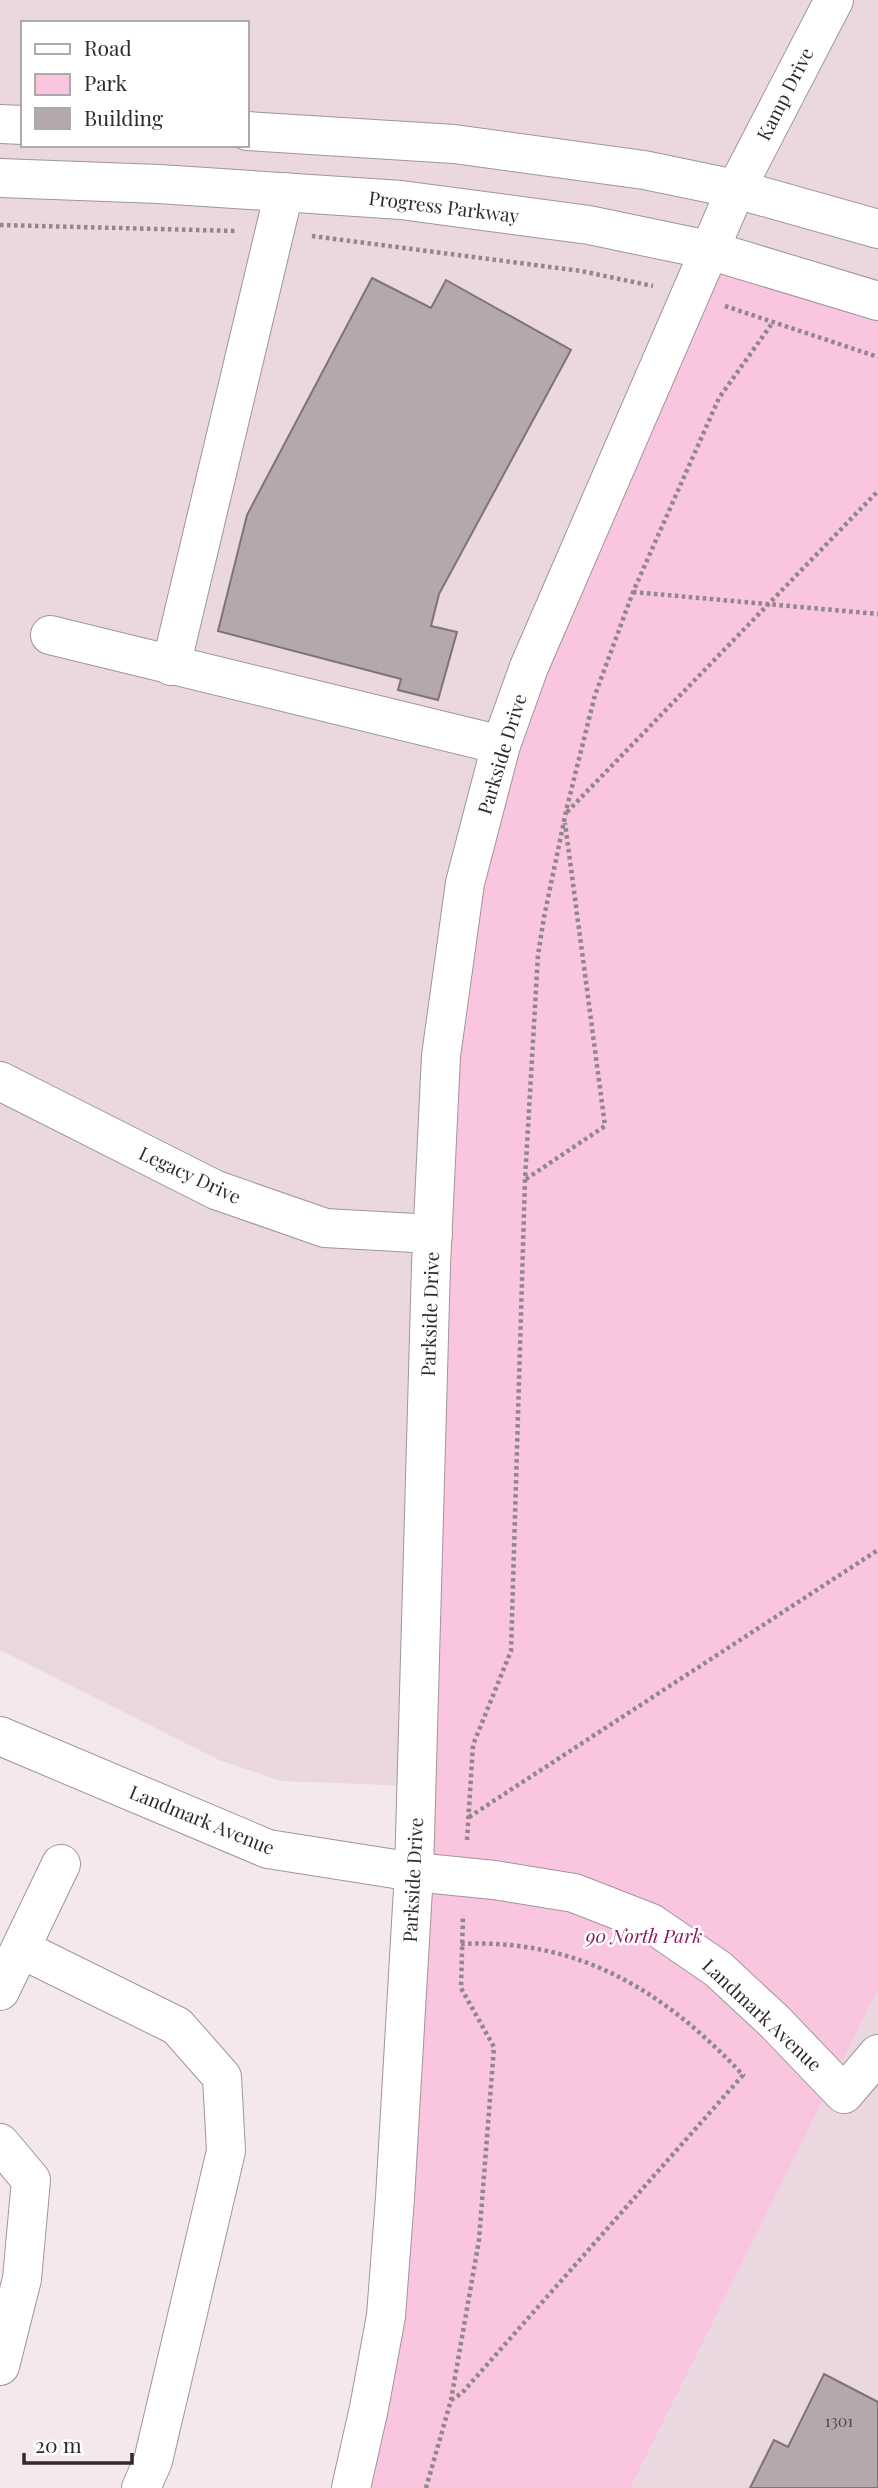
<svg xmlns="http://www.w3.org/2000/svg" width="878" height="2488" font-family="'Playfair Display',serif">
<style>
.built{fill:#ead7e0;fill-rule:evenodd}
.green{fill:#f9c5df}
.building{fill:#b4a7ad;stroke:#7e7378;stroke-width:2}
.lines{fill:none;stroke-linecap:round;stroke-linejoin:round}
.minor-casing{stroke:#a1959b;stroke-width:40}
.path{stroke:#90878b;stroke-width:4.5;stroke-dasharray:3.5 3.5;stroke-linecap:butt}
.minor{stroke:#fff;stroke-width:38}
.labels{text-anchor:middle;stroke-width:5;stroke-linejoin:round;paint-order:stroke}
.number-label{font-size:16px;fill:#50494c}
.street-label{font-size:19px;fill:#2f2a2c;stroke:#fff}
.park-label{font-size:19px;font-style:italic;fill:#891a60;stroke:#fff}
</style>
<rect width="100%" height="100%" fill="#f4e7ed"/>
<path class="built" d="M0 0H878V2488H351L417 1786 281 1781 219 1760 0 1650ZM23 23H247V145H23Z"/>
<polygon class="green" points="709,250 878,301 878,1989 630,2488 351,2488 369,2408 465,883"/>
<g class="building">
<polygon points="372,278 431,308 446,280 571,350 439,594 431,626 457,632 438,700 398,690 401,679 218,631 247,515"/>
<polygon points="824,2374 878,2402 878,2488 750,2488 774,2440 788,2447"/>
</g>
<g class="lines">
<g class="minor-casing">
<g id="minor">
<polyline points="0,124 23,125"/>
<polyline points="247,131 454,144 644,170 736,189 878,229"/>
<polyline points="0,178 159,184 401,200 589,225 709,250 878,301"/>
<polyline points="50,635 501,745"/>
<polyline points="171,666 284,192"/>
<polyline points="0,1081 216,1190 325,1228 433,1234"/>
<polyline points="0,1736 268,1849 414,1872 494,1880 574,1893 651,1923 718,1969 775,2022 844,2094 878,2054"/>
<polyline points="21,1949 177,2026 222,2077 226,2151 153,2461 141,2488"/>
<polyline points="0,1991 61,1864"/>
<polyline points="0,2143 31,2180 22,2279 0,2366"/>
<polyline points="351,2488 369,2408 386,2316 395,2198 414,1872 431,1265 441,1056 465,883 501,745 529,667 736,189 834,0"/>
</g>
</g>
<g class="path">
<polyline points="0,225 237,231"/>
<polyline points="312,236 581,271 653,286"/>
<polyline points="725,306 878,357"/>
<polyline points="633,592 878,614"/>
<polyline points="567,812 878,491"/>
<polyline points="526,1179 605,1126 565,823"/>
<polyline points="469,1817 878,1550"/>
<polyline points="467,1840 473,1745 511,1651 525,1179 538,955 544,917 567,807 595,695 633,592 719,398 773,322"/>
<path d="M451 2400 462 2393 743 2075C665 1992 580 1938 461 1944"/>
<polyline points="426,2488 451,2400 479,2240 494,2047 461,1988 463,1915"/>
</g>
<use href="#minor" class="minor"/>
</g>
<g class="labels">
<g class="number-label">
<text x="839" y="2427">1301</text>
</g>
<g class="street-label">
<text transform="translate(785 94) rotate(-63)" y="7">Kamp Drive</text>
<text transform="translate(444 207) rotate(7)" y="7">Progress Parkway</text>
<text transform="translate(502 754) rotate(-73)" y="7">Parkside Drive</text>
<text transform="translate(190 1175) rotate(25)" y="7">Legacy Drive</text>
<text transform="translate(430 1314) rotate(-88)" y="7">Parkside Drive</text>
<text transform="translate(202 1820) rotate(22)" y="7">Landmark Avenue</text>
<text transform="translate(413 1880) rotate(-87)" y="7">Parkside Drive</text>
<text transform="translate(762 2015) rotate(43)" y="7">Landmark Avenue</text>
</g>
<g class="park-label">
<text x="644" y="1943">90 North Park</text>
</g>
</g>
<rect x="21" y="21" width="228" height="126" fill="#ffffff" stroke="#acaaab" stroke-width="2"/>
<rect x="35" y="44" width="35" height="10" fill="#ffffff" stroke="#acaaab" stroke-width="2"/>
<text x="84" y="56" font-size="21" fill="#2f2a2c">Road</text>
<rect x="35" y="74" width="35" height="21" fill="#f9c5df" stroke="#acaaab" stroke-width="2"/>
<text x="84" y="91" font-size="21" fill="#2f2a2c">Park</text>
<rect x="35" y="108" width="35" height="21" fill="#b4a7ad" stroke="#acaaab" stroke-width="2"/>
<text x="84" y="126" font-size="21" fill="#2f2a2c">Building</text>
<path d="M24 2453v10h108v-10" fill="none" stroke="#2f2a2c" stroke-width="3.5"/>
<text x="35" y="2453" font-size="21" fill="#2f2a2c" stroke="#ffffff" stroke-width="5" paint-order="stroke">20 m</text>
</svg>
